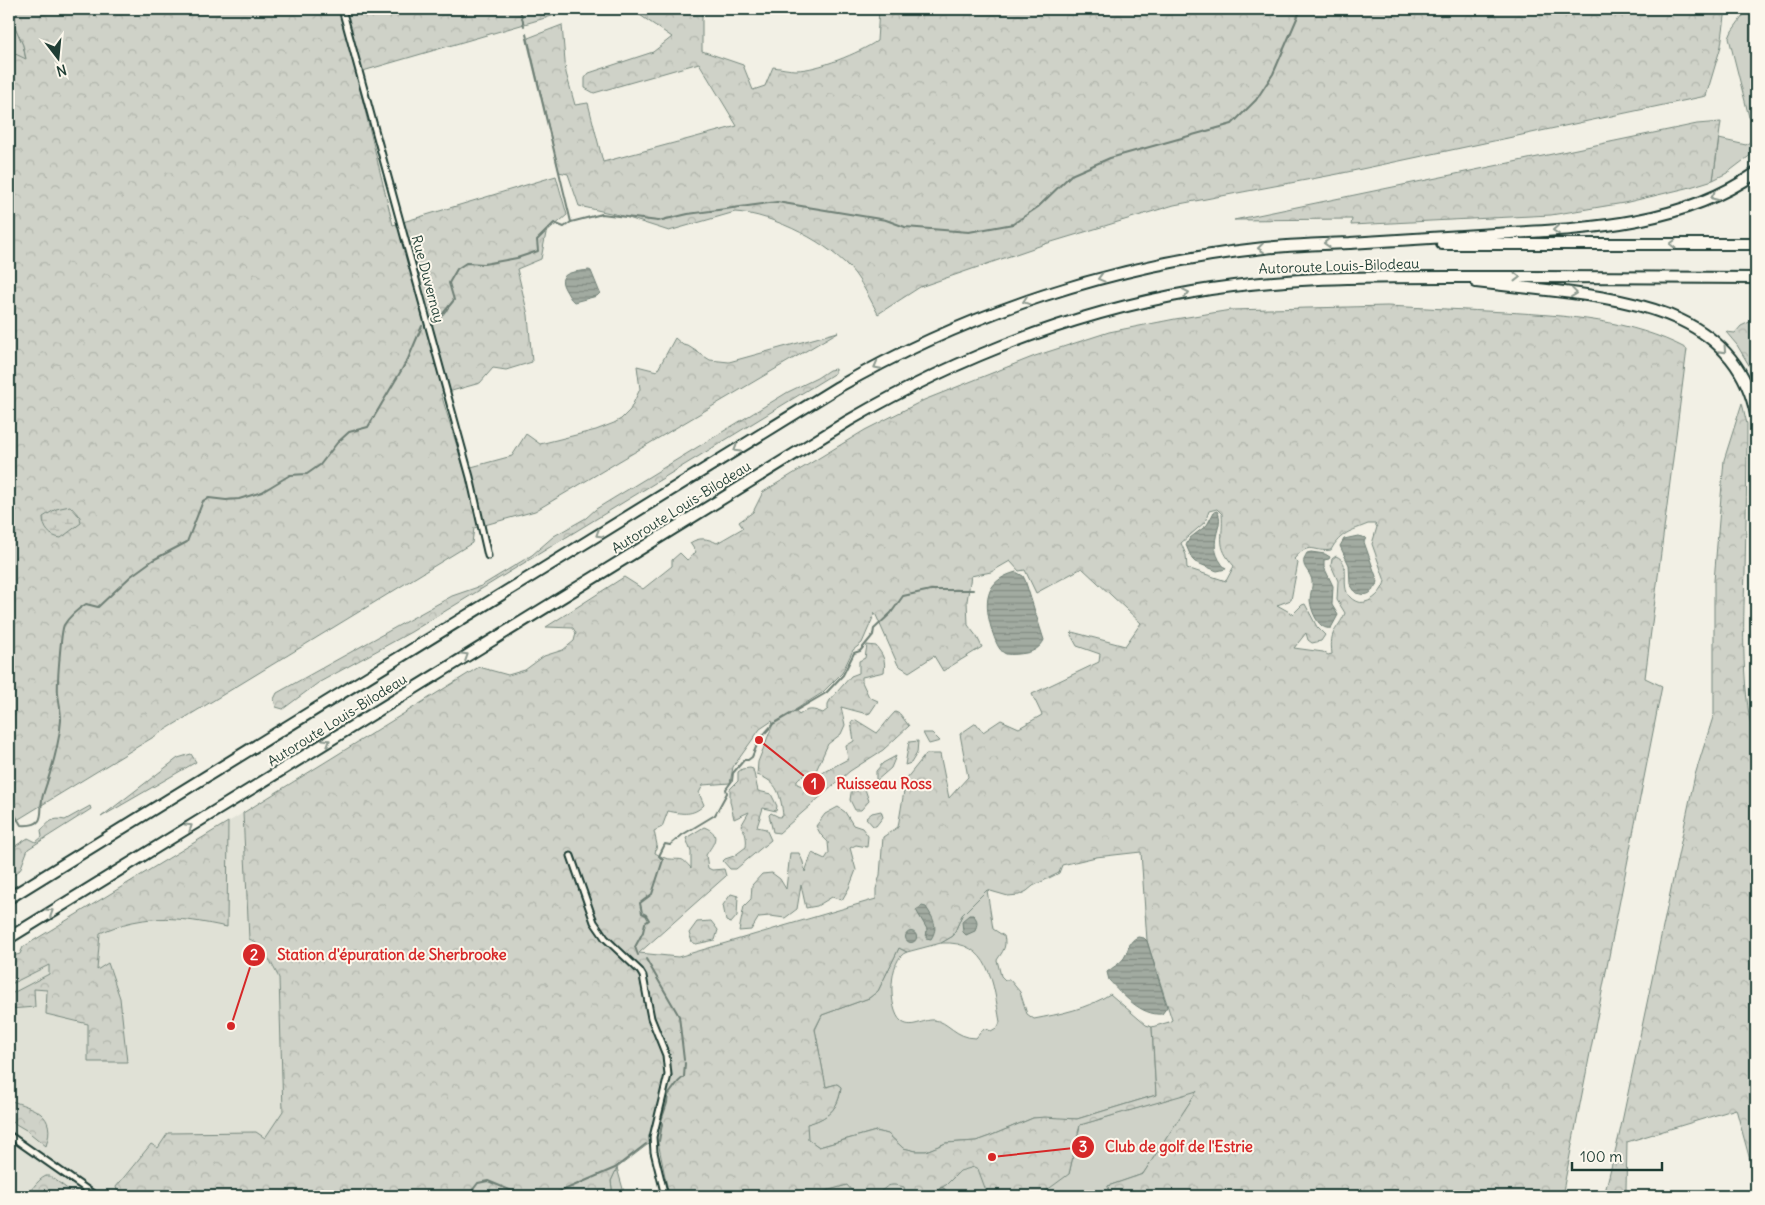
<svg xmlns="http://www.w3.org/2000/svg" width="1765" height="1205" font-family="Delius,sans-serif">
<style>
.built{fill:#e0e1d6}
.grass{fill:#cfd2c8;stroke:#77887e}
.forest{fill:url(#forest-crowns);stroke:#77887e;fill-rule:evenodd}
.wetland{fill:url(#wetland-marsh);stroke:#77887e}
.water{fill:url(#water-rules);stroke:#6e7f75}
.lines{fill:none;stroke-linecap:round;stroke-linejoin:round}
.stream{stroke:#6e7f75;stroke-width:2}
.minor-casing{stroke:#1f3d34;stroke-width:9}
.motorway-casing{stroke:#1f3d34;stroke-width:14}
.minor{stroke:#fbf7ec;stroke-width:5}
.motorway{stroke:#fbf7ec;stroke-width:10}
.oneway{stroke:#8d9a90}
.labels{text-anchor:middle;stroke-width:4;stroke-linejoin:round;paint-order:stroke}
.street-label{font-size:14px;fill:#1f3d34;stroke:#fbf7ec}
.leader{fill:none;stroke:#d62828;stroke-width:2}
.callout-dot{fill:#d62828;stroke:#fbf7ec;stroke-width:2}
.mark-label{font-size:15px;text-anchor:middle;font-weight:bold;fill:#fff}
.callout-label{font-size:15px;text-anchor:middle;font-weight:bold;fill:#d62828;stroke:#fbf7ec;stroke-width:4;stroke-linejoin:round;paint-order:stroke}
</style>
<defs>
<pattern id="forest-crowns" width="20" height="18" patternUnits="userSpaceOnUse" patternTransform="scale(1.25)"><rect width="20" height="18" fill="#cfd2c8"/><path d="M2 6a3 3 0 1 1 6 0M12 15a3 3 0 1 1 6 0" fill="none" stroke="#b1b5ac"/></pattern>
<pattern id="wetland-marsh" width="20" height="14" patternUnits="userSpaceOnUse" patternTransform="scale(1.25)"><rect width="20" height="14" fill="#cfd2c8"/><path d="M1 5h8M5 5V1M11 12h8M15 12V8" fill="none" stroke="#b1b5ac"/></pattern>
<pattern id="water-rules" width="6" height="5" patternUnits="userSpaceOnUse" patternTransform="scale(1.25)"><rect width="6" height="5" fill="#a2aba1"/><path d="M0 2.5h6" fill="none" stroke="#838c84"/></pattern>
</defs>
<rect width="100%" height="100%" fill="#f2f0e5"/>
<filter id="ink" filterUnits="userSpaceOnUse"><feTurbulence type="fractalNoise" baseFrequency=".02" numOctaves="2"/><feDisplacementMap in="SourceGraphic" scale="10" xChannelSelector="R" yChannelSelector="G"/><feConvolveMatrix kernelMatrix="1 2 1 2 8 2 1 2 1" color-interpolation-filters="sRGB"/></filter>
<g filter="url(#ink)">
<polygon class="built" points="243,813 249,939 254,940 271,961 279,978 284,1111 265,1138 158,1148 151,1145 116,1187 119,1196 77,1196 34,1186 30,1193 26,1195 22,1196 9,1196 9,957 20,954 23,947"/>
<g class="grass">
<polygon points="1748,9 1756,9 1756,126 1749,117 1729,38 1732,31"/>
<polygon points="9,13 23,45 26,60 9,51"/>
<polygon points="1756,137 1756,151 1727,173 1713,180 1719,139 1746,145"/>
<path d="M987 890 993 929 1004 936C1007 947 1003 951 997 960L1001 976 1005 980H1010L1020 992 1027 1014 1034 1019C1060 1014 1087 1009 1110 994L1146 1025 1152 1027 1156 1095 1077 1119 1033 1118 990 1136 976 1141 946 1143 926 1151H916L903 1148 888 1134 876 1131 819 1147 807 1139 806 1124C827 1119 839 1109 841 1087L837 1084 826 1087 815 1030 822 1015 869 998 878 991 899 948 907 952C888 958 888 1010 901 1021 911 1030 923 1019 934 1020 948 1021 955 1038 976 1038L984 1028 991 1031 998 1027 1000 1022C993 984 991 940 941 943L953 936 962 915Z"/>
<polygon points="1198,1090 1143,1174 1108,1186 1110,1195 1107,1196 808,1196 1041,1129 1069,1174 1080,1125"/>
<polygon points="617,1168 625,1196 613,1196 611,1181"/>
</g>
<g class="forest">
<polygon points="9,9 576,9 356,73 393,225 556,176 567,215 546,233 541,259 517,269 528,315 532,362 506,370 493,368 480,383 441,394 464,469 512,456 526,434 540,444 596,430 614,423 621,419 630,410 640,389 637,366 657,371 675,338 683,345 688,346 710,360 729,362 838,332 535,511 474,528 472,543 9,825 9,51 26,59 23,45 9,13"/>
<path d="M634 9H702V51L743 65 753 90 765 86 773 67C781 68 789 70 796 70 818 70 859 53 877 41L879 9H1726L1721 46 1706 96 1338 174 1174 205 1045 244 920 287 878 314C871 301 864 286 855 274 832 244 773 214 735 212L669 231 619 215 579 206 568 174 559 172 528 38 562 25 566 73 575 105 588 103 603 162 737 126 699 63 594 93 585 88V78L589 73 653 52 672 37 634 11Z"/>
<polygon points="1721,122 1713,180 1687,188 1624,203 1551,215 1351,225 1352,219 1234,220 1697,124"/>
<path d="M1387 306C1427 308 1466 310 1505 312 1568 316 1630 319 1687 349L1645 678 1662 686 1562 1196H1110L1108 1186 1143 1174 1197 1091 1080 1125 1069 1174 1039 1196H988L978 1169 974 1167 960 1171 946 1185 926 1196H906L904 1187C886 1182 888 1187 875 1196H856L847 1185 808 1196H669L658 1142 647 1145 617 1168 611 1181 613 1196H119L116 1187 151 1144 158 1148 168 1133 256 1132 265 1138 283 1111 279 978C273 966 262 943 249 939L243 813 479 667 508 675 525 670 544 656 563 650 574 641 576 633 573 628 546 627 624 577 643 589 672 566V560L680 553 687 560 696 552 690 543C699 537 707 538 717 543L743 528 739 522 753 512 763 492 865 430 924 400 1035 356 1109 332 1175 319 1231 310ZM1217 509 1222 514C1224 538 1215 545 1234 566L1226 581 1187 568 1186 555 1181 543 1205 522 1209 511ZM1368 524H1375L1377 527 1372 544 1385 581C1382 595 1363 611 1350 597 1339 586 1353 563 1336 556L1332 559 1331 565 1338 581 1337 600 1345 613C1337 632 1329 629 1332 654L1328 655 1323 652 1294 648 1306 633 1308 640 1312 643 1321 641 1325 635 1317 627 1305 604 1302 605 1293 614 1277 605 1291 600 1298 563 1294 559C1310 540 1314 553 1331 550 1340 533 1351 531 1368 524ZM1010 561 1019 571 1025 570 1036 593 1082 568 1141 623 1125 646 1072 632 1071 635 1077 646 1100 654 1099 662 1032 694 1042 715 1019 728 1001 720 983 732 976 723 960 734 968 777 949 798 940 754H926L906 779 898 827 883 837 880 875 876 889V899L678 957 639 953 726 876 724 869 712 870 708 868 706 855C714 843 722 834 704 827L686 838 691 852V868C681 857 684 860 670 859 665 859 659 855 655 853L657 845 654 831 662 827 668 811C683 814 693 816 704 805L699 793 703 785 730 783 733 767 760 729 772 721 773 724 758 762 757 775C778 781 781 796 783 816L779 817 771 813 769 815 773 832 779 833 850 771 883 750 909 726 900 714 895 712C888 719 884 726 877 733L856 720 851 722 854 741 846 746 848 759 822 773 818 785 802 786 797 784V780L800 777 815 773 828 744 841 734 845 725 841 707 867 714 870 713 878 701 869 697 862 682V677L884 672C886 660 883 655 876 646L867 645 865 658 859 661V673L851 676 830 700 828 704V709L823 713C813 709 808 708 799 715L795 710 822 693 842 673 853 650 862 643 875 613 898 665 909 672 934 656 943 671 982 647 977 637 968 625 967 601 971 576 991 572ZM1141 852 1147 941 1172 1020 1169 1022 1152 1027 1156 1095 1077 1119 1045 1117 1033 1118 990 1136 976 1141 946 1143 926 1151H916L903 1148 888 1134 876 1131 819 1147 808 1139 807 1124C827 1119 839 1109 841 1087L837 1084 826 1087 815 1029 822 1015 869 998 878 991 899 948 907 952 941 943 953 936 962 915 987 890 1008 896 1019 895 1027 891 1033 886 1059 873 1062 865 1096 857Z"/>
<polygon points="1756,319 1756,363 1754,363 1756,377 1737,345 1726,332 1735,333 1741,326"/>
<polygon points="835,369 835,373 411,632 318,683 283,709 276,707 274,699 277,693 452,596 481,586 532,555 554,536 586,518 596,509 609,501 788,392 817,378 829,370"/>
<path d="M1742 403 1747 424C1747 473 1746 522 1745 572 1743 631 1741 691 1756 749V1182L1736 1109 1627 1142 1626 1189 1631 1196H1604L1619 1136 1695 775 1714 714V581L1724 460Z"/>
<polygon points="923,733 932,733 940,741 929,744"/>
<polygon points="918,741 917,753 911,763 905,765 909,742"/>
<polygon points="191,754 196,762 101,817 178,758"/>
<polygon points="896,756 891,768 876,781 876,771 883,763"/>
<path d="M750 768 753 769 758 791 771 794 777 806 776 811 763 808 757 827 766 829 771 840 736 869H730L723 861 725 859 734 856 746 847C747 840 746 832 741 826L749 812 734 819 730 801V789L738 781V772L742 769Z"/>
<polygon points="864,786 869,801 861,810 855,810 850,800 852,787"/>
<path d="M90 806 91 809 28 849 20 870 9 879V850L28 838 36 842 42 837 41 830C50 822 52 817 65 820Z"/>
<polygon points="838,807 845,812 853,825 862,828 868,836 867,847 856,845 850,848 856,870 849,888 842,900 832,897 817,906 806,908 801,885 797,909 785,918 770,916 759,917 751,930 739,931 744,906 751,899 752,885 762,874 772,873 780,879 786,889 790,853 799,853 803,862 805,872 812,853 825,859 829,853 828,842 821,835 816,826 825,814"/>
<polygon points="881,811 883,817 876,826 873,826 866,818 872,813"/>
<path d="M228 822 227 927C198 921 167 915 138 921 125 923 112 928 100 933L97 970 108 963 120 998 127 1062H88V1024L46 1014 47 990 34 989 35 1007 10 1009 9 1011V995L49 974V965L9 985V957L20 954 23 947Z"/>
<polygon points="731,894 738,896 737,916 731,923 726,921 723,905"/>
<polygon points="711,921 718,930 715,940 696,944 692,942 689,933 697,922"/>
<path d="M9 1100C34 1109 57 1113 46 1146L26 1130 9 1120Z"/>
<path d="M46 1176H50L77 1196H22C33 1192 35 1181 46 1176Z"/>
</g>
<path class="wetland" d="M70 506 80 517 81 523 61 538C50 537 43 528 43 517L56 509Z"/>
<g class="water">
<path d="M589 270 591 271 600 293 597 296 574 302C570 299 568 294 565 289 555 271 577 272 589 270Z"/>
<path d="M1217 511C1227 526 1202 543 1226 569L1217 571 1195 562 1192 559 1186 545 1190 538 1207 525 1214 512Z"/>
<path d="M1358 536 1366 538 1364 542 1378 582C1370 593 1371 597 1356 593L1350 584 1349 565 1340 546 1344 539Z"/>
<path d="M1311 552 1325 554 1330 557 1329 559 1324 560V567L1333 586 1332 605 1338 615 1331 628C1319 631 1311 611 1310 600 1310 594 1313 587 1312 581 1310 569 1298 567 1307 553Z"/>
<path d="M1016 572 1023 576 1025 580 1044 640C1041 647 1033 652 1026 653 1021 654 1011 655 1006 654 998 651 995 639 992 631 984 604 983 581 1016 572Z"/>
<path d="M922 906 926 907C933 918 939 927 931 939L926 938 927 929 916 910Z"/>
<path d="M969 915H973C979 921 977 924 975 931L966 935 963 932 962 921Z"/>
<circle cx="911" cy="937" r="5.5"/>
<path d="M1138 937 1144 938 1147 941 1167 1007 1162 1014C1141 1016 1122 994 1109 980L1107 972C1113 967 1120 964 1124 958 1129 950 1128 941 1138 937Z"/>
<polygon points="942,1187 946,1190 948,1196 926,1196"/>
</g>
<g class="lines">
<g class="stream">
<polyline points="520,9 524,26"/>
<polyline points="526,34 571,222"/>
<polyline points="437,321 454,300 449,283 457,269 466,263 484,264 517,258 538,251 537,240 554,223 564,227 571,222 602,214 658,221 688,214 777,202 886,220 905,227 969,232 1013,224 1038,207 1071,175 1110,158 1232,124 1256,100 1273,74 1301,9"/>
<path d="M9 817 11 814 15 815 21 825C49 827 38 811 43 795 51 771 59 746 61 720 61 712 59 702 58 694 57 684 61 631 64 625 69 617 78 609 86 604L98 607 131 576 153 560 187 542 203 501 209 498 226 500 239 499 262 492 290 475 307 474 320 465 337 443 349 432 368 427 408 359 422 326"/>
<polyline points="638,955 635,947 643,932 645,923 649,920 646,915 642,913 640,903 652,894 663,860 659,856 665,844 670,845 682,835 715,815 727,793 726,789 732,781 733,773 744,760 748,760 752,757 759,740 773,724 826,693 843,675 854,653 860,651 873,635 874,629 891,613 903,596 931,590 973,590"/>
<polyline points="646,959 679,1016 684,1060"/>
<path d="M659 1141 662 1124 661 1121 667 1103 668 1095C674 1089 676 1082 684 1077L685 1063"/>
<polyline points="468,1196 478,1183 488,1181 524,1196"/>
<polyline points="550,1196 615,1168 646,1144"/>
</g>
<g class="minor-casing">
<g id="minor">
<polyline points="342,9 470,477 488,556"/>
<polyline points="571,856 594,922 605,938 640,971 643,976 651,1018 666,1055 668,1075 653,1137 654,1152 665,1196"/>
<polyline points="9,1135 96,1196"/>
</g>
</g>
<g class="motorway-casing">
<g id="motorway">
<polyline points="1442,244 1756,244"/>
<path d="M1476 282C1503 285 1529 288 1556 291 1640 301 1737 317 1756 415"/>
<path d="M9 898 838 387C969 312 1114 264 1264 248 1293 245 1321 244 1350 243 1398 240 1446 237 1494 234 1584 229 1680 226 1756 173"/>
<path d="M9 938 848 421C955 359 1071 313 1193 292 1285 276 1377 277 1470 277 1565 277 1661 277 1756 278"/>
</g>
</g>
<use href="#minor" class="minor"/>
<use href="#motorway" class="motorway"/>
</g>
<defs><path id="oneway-chevron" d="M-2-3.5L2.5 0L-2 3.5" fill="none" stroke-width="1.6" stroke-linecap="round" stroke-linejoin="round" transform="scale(1.25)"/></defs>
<g class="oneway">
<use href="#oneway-chevron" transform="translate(1714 197) rotate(155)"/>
<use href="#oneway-chevron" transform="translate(1556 230) rotate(175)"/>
<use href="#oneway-chevron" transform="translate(1327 243) rotate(178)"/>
<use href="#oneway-chevron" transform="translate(1673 244) rotate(-180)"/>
<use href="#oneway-chevron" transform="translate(1261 248) rotate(174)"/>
<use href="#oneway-chevron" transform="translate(1517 277)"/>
<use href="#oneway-chevron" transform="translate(1101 278) rotate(165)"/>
<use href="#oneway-chevron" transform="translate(1186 293) rotate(-11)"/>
<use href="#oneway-chevron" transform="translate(1574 293) rotate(7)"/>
<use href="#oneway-chevron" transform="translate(1026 301) rotate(161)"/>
<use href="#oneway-chevron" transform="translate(1723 350) rotate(47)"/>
<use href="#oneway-chevron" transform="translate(877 366) rotate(152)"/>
<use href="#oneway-chevron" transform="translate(737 449) rotate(148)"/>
<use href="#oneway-chevron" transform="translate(599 534) rotate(148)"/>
<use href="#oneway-chevron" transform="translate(465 656) rotate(-32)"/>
<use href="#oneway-chevron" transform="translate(327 742) rotate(-32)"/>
<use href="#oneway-chevron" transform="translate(189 827) rotate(-32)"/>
<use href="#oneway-chevron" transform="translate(50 912) rotate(-32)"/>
</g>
</g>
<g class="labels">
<g class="street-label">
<text transform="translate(1339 266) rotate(-2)" y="5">Autoroute Louis-Bilodeau</text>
<text transform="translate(428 279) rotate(75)" y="5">Rue Duvernay</text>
<text transform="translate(681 507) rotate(-32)" y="5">Autoroute Louis-Bilodeau</text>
<text transform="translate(337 720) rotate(-32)" y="5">Autoroute Louis-Bilodeau</text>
</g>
</g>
<path class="leader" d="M759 740L814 784M231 1026L254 955M992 1157L1083 1147"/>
<g class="callout-dot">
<circle cx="759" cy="740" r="5"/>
<circle cx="231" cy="1026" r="5"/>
<circle cx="992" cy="1157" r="5"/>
<circle cx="814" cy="784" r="12"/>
<circle cx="254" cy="955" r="12"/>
<circle cx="1083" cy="1147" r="12"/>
</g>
<g class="mark-label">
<text x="814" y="789">1</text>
<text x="254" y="960">2</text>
<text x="1083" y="1152">3</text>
</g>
<g class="callout-label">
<text x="884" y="789">Ruisseau Ross</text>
<text x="392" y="960">Station d'épuration de Sherbrooke</text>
<text x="1179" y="1152">Club de golf de l'Estrie</text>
</g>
<rect width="1765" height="1205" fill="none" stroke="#fbf7ec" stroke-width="30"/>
<rect x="15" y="15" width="1735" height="1175" fill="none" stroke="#1f3d34" stroke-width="2" filter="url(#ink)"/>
<g transform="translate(58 58) rotate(164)" stroke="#fbf7ec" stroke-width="4" paint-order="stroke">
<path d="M0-4L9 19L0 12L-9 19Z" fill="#1f3d34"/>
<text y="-8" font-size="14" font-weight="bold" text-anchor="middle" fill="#1f3d34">N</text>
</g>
<path d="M1572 1162v8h90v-8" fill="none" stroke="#1f3d34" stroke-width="2.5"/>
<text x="1580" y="1162" font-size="15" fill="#1f3d34" stroke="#fbf7ec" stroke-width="4" paint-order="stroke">100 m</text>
</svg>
